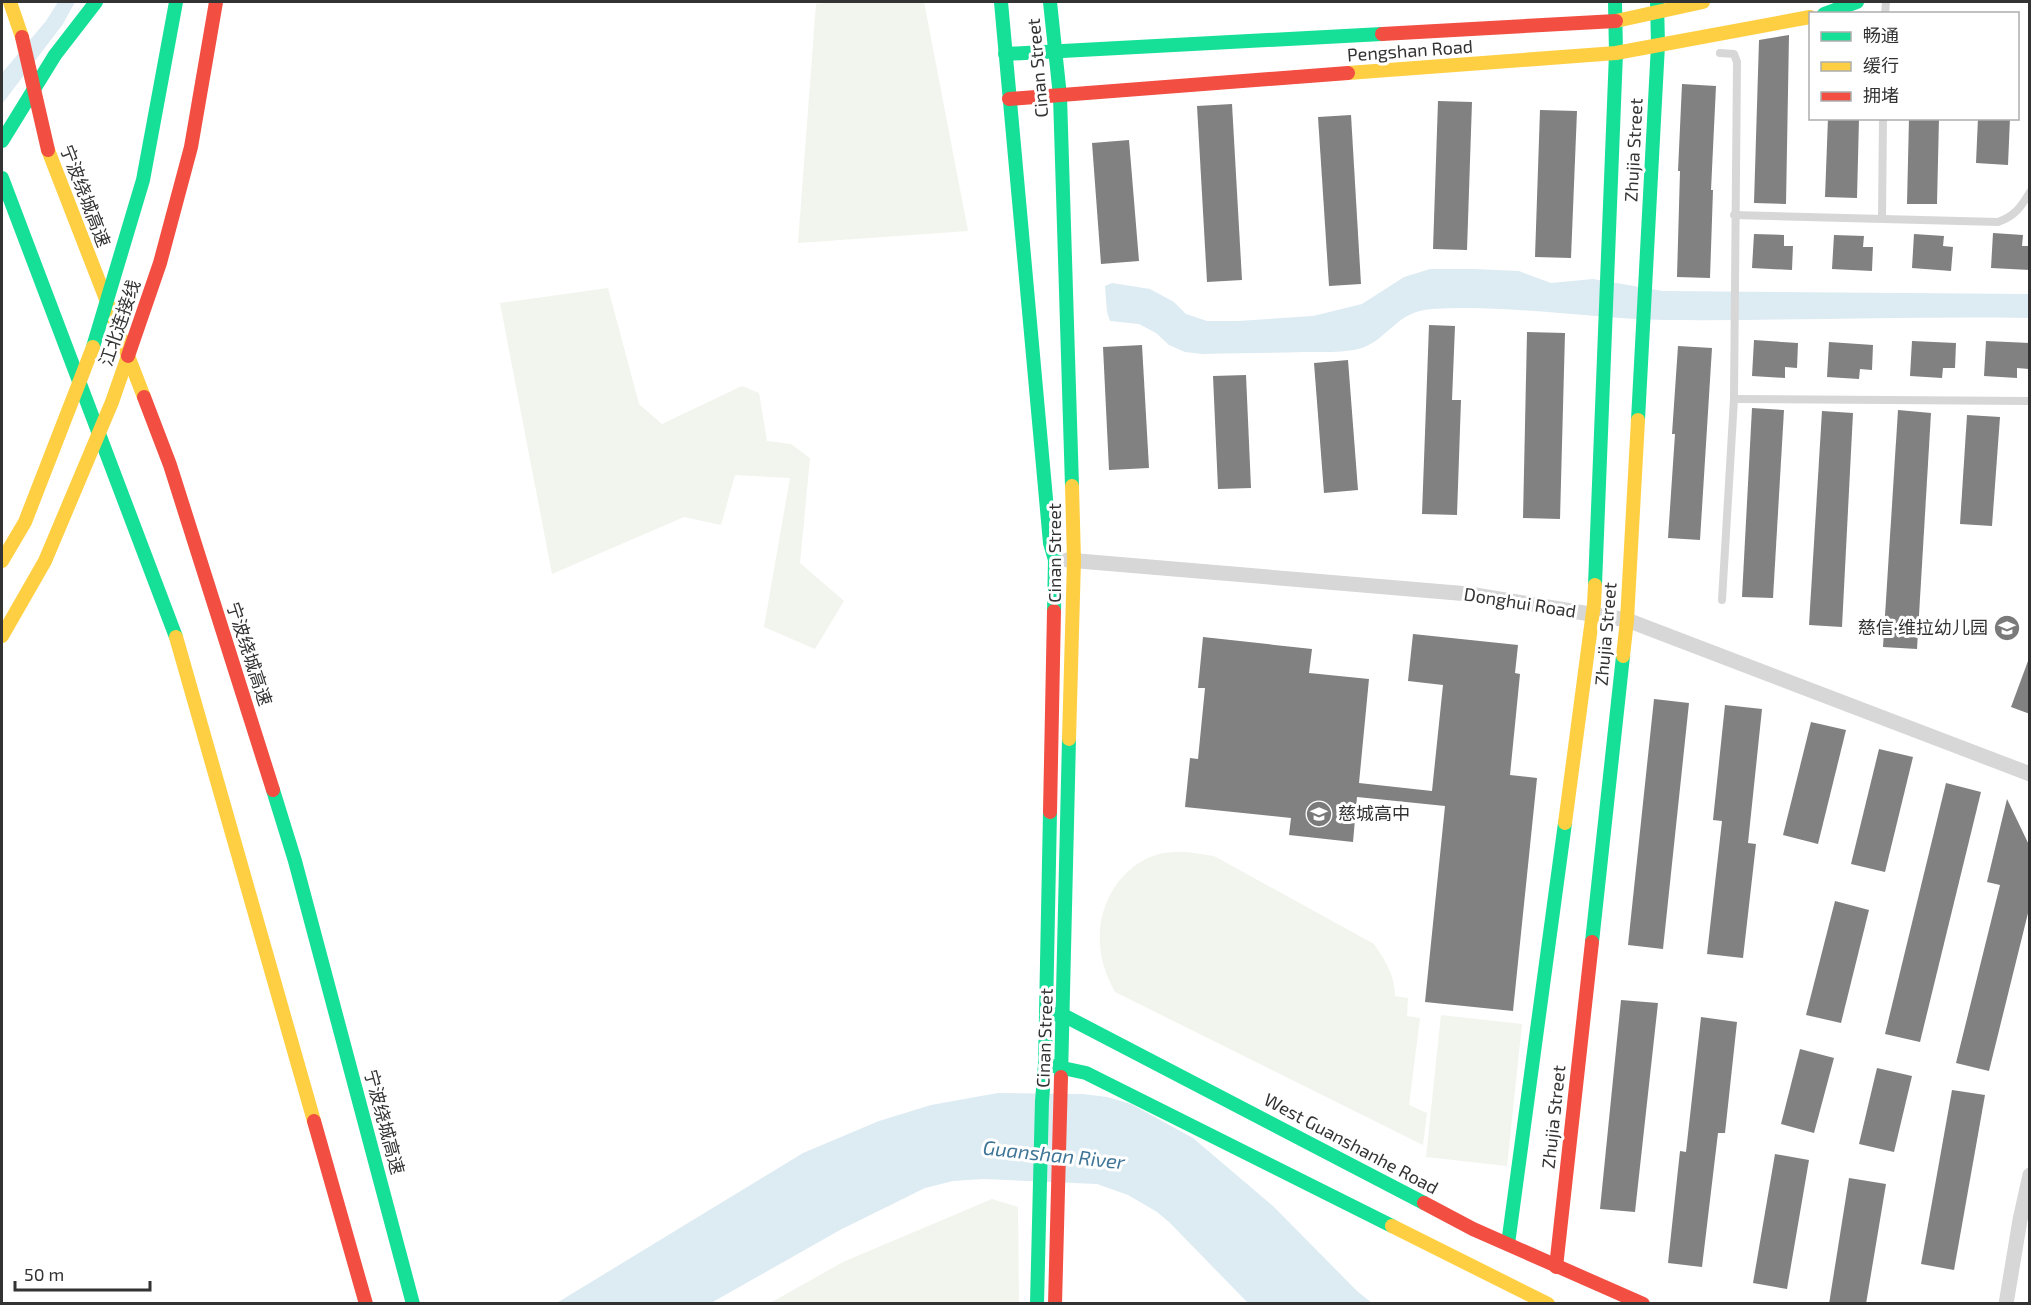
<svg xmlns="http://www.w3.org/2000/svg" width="2031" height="1305" font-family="'Exo 2','Noto Sans SC',sans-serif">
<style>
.green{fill:#f1f5ed}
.water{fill:#ddebf3}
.building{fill:#818181}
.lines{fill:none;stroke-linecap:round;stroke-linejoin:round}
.lane{stroke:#d7d7d7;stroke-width:8}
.street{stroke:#d7d7d7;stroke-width:15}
.fast{stroke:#16e098;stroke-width:14}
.slow{stroke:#ffcf43;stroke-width:14}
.jam{stroke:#f24e42;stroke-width:14}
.fast-bridge{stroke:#16e098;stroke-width:14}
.slow-bridge{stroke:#ffcf43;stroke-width:14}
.jam-bridge{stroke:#f24e42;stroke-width:14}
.labels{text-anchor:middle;stroke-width:6;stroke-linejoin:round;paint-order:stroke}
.street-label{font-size:18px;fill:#333;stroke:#fff}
.poi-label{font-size:18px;fill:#333;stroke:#fff;text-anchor:end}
.water-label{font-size:20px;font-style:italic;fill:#3f7597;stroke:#fff}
</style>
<rect width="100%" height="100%" fill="#fff"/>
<g class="green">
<polygon points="837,2 924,2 968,231 798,243 816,4"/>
<polygon points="608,288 639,404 662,424 742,386 759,393 767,441 791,444 810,458 800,563 844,601 815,649 764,627 790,478 735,475 721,525 684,517 552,574 500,303"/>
<path d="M1187 852 1214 856 1374 944C1385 960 1395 976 1395 996L1408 998 1407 1016 1420 1018 1409 1105 1427 1113 1423 1145 1115 992C1108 979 1103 967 1101 953 1094 911 1117 866 1159 854 1167 852 1178 852 1187 852Z"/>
<polygon points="1441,1015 1522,1024 1507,1166 1426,1157"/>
<polygon points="992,1199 1018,1207 1019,1303 770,1303 843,1262"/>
</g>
<g class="water">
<polygon points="58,2 75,2 63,24 2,104 2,73 46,21"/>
<path d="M1430 269H1474L1519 271 1551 283 1593 279 1663 291 2029 294 2030 318C1909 316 1788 321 1667 320 1589 319 1509 304 1432 309 1397 311 1388 339 1362 348 1344 353 1322 352 1303 352 1270 353 1237 353 1203 354L1185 352 1169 345 1156 333 1139 324 1110 321 1107 312 1105 286 1112 283 1150 289 1174 302 1186 314 1207 321H1238L1313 316 1362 304 1404 277Z"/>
<polygon points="998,1093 1083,1094 1107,1097 1131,1104 1193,1138 1273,1206 1357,1291 1372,1303 1248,1303 1169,1222 1157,1212 1128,1195 1097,1184 984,1179 953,1181 925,1188 840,1230 711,1303 555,1304 803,1153 879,1121 931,1105"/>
</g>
<g class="building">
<polygon points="1789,35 1786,204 1754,203 1759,40"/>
<polygon points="1682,84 1716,86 1711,190 1713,190 1710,278 1677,277 1680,171 1678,171"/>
<polygon points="1438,101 1472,102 1467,250 1433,249"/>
<polygon points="1232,104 1242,280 1207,282 1197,106"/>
<polygon points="1540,110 1577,111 1571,258 1535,257"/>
<polygon points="1351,115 1361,284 1329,286 1318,117"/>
<polygon points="1828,118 1859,119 1857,198 1825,197"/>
<polygon points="1909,118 1939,118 1937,204 1907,204"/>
<polygon points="1978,118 2010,118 2008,165 1976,163"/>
<polygon points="1129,140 1139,261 1101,264 1092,143"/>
<polygon points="1993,233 2023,235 2022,246 2030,246 2030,270 1991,268"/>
<polygon points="1754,234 1784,235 1784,246 1793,246 1792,270 1752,268"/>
<polygon points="1914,234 1944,236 1943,246 1953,247 1951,271 1912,268"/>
<polygon points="1834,235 1864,236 1863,247 1873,247 1872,271 1832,269"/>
<polygon points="1429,325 1455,326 1452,400 1461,400 1457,515 1422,514"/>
<polygon points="1527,332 1565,333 1560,519 1523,518"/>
<polygon points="1754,340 1798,343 1797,368 1785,367 1785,378 1752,376"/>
<polygon points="1912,341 1956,343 1955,368 1943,368 1942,378 1910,376"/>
<polygon points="1986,341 2030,343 2029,369 2017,368 2017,378 1984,376"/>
<polygon points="1829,342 1873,345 1872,370 1860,369 1859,379 1827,377"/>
<polygon points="1142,345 1149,468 1109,470 1103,347"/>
<polygon points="1678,346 1712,348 1700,540 1668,538 1675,434 1672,434"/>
<polygon points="1348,360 1358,490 1324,493 1314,363"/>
<polygon points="1246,375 1251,488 1218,489 1213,376"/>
<polygon points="1752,408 1784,410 1773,598 1742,597"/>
<polygon points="1898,410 1931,413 1917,649 1883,647"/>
<polygon points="1822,411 1853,413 1842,627 1809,625"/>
<polygon points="1967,415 2000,417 1992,526 1960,524"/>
<polygon points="1413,634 1518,645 1515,673 1520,674 1510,775 1537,778 1513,1011 1425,1002 1445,806 1357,797 1353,842 1289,835 1291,818 1185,807 1190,758 1198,759 1205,688 1198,688 1203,637 1312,649 1309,673 1369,679 1359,783 1432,791 1443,685 1408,681"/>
<polygon points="2028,661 2030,661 2030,714 2011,707"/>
<polygon points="1654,699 1689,703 1663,949 1628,945"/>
<polygon points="1725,705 1762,709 1748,843 1756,844 1743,958 1707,954 1722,821 1713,820"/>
<polygon points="1811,722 1846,730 1818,844 1783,835"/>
<polygon points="1879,749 1913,757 1885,872 1851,864"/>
<polygon points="1946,783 1981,792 1920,1042 1885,1034"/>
<polygon points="2007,799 2030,847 2030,905 1989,1071 1956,1063 2000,885 1987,882"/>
<polygon points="1835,901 1869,910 1841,1023 1806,1015"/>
<polygon points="1621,1000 1658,1003 1635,1212 1600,1209"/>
<polygon points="1701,1017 1737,1022 1725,1133 1718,1133 1702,1267 1668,1263 1680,1151 1686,1152"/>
<polygon points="1800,1049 1834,1058 1814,1133 1781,1124"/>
<polygon points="1877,1068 1912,1076 1894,1152 1859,1144"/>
<polygon points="1952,1090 1985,1095 1954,1270 1921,1264"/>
<polygon points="1775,1154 1809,1160 1787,1289 1753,1283"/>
<polygon points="1849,1178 1886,1184 1866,1304 1829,1304"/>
</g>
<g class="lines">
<g class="lane">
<polyline points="1885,14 1886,2"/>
<polyline points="1720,53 1734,54 1737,62 1734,399 1722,600"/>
<path d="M1734 215 1998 222C2015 216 2021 207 2030 192"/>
<polyline points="1882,218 1883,118"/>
<polyline points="1734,399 2030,401"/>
</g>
<g class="street">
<polyline points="1067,560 1469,594 1627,620 2030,774"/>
<polyline points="2006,1304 2020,1220 2030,1175"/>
</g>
<g class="fast">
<polyline points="1001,2 1050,543 1055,560 1054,611"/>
<polyline points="1050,2 1060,96 1072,486"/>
<polyline points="1824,14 1857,2"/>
<polyline points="1005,54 1382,34"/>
<polyline points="2,141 55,55 96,2"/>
<polyline points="2,178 176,637"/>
<polyline points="1638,420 1658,45 1657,2"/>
<polyline points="1595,585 1616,53 1615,2"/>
<polyline points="273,790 295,861 413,1304"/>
<polyline points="1592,942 1623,656"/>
<polyline points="1052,1014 1063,1015 1424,1203"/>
<polyline points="1049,1065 1086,1073 1392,1226"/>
<polyline points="1061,1077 1069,739"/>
<polyline points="1508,1244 1565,823"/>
<polyline points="1037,1304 1042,1101 1045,1064 1050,812"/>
</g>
<g class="slow">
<polyline points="10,2 22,37"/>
<polyline points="1616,21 1703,2"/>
<polyline points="1348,73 1616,53 1810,17"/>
<polyline points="48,150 144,397"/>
<polyline points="176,637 314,1121"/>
<polyline points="1623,656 1627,620 1638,420"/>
<polyline points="1069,739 1074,560 1072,486"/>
<polyline points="1565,823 1594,604 1595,585"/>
<polyline points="1392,1226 1548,1304"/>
</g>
<g class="jam">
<polyline points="1382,34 1616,21"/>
<polyline points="1009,99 1348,73"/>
<polyline points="144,397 170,465 273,790"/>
<polyline points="1050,812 1054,611"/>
<polyline points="314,1121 366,1304"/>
<polyline points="1424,1203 1473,1229 1643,1304"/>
<polyline points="1556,1267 1592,942"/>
<polyline points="1055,1304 1061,1077"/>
</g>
<polyline class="fast-bridge" points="93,347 143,180 176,2"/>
<g class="slow-bridge">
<polyline points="2,561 25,522 93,347"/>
<polyline points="2,636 45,561 112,402 128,356"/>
</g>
<g class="jam-bridge">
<polyline points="22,37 48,150"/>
<polyline points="128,356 160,263 191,147 216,2"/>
</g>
</g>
<defs>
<g id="school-disc" transform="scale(1.35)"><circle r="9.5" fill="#7a7a7a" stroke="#fff"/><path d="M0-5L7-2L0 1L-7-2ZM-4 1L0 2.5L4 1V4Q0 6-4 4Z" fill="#fff"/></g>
</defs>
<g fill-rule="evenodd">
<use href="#school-disc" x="2007" y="628"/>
<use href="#school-disc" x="1319" y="814"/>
</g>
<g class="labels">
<g class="street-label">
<text transform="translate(1410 51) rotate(-4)" y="6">Pengshan Road</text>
<text transform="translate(1038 68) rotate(-95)" y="6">Cinan Street</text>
<text transform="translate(1634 150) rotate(-87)" y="6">Zhujia Street</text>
<text transform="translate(85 196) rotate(69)" y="6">宁波绕城高速</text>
<text transform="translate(120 323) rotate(-71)" y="6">江北连接线</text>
<text transform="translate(1055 553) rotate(-90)" y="6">Cinan Street</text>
<text transform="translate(1520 603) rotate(9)" y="6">Donghui Road</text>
<text transform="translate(1606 634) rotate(-85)" y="6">Zhujia Street</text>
<text transform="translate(249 654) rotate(72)" y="6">宁波绕城高速</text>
<text transform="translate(1045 1038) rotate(-88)" y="6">Cinan Street</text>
<text transform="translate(1554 1117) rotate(-84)" y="6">Zhujia Street</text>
<text transform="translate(384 1122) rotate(75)" y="6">宁波绕城高速</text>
<text transform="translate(1351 1144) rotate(28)" y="6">West Guanshanhe Road</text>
</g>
<g class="poi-label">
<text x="1988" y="634">慈信·维拉幼儿园</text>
<text x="1338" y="820" text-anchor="start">慈城高中</text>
</g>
<g class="water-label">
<text transform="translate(1054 1155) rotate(6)" y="7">Guanshan River</text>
</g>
</g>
<rect width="2031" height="1305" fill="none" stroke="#333333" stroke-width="6"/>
<rect x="1809" y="12" width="210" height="108" fill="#ffffff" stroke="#adadad" stroke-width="1.5"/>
<rect x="1821" y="32" width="30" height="9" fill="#16e098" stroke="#adadad" stroke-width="1.5"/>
<text x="1863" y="42" font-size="18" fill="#333333">畅通</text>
<rect x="1821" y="62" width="30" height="9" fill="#ffcf43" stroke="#adadad" stroke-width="1.5"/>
<text x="1863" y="72" font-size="18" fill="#333333">缓行</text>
<rect x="1821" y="92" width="30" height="9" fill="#f24e42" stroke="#adadad" stroke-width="1.5"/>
<text x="1863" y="102" font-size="18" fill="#333333">拥堵</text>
<path d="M15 1281v9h135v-9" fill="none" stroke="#333333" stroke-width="3"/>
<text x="24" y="1281" font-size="18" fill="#333333" stroke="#ffffff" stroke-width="4.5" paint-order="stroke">50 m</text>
</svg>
